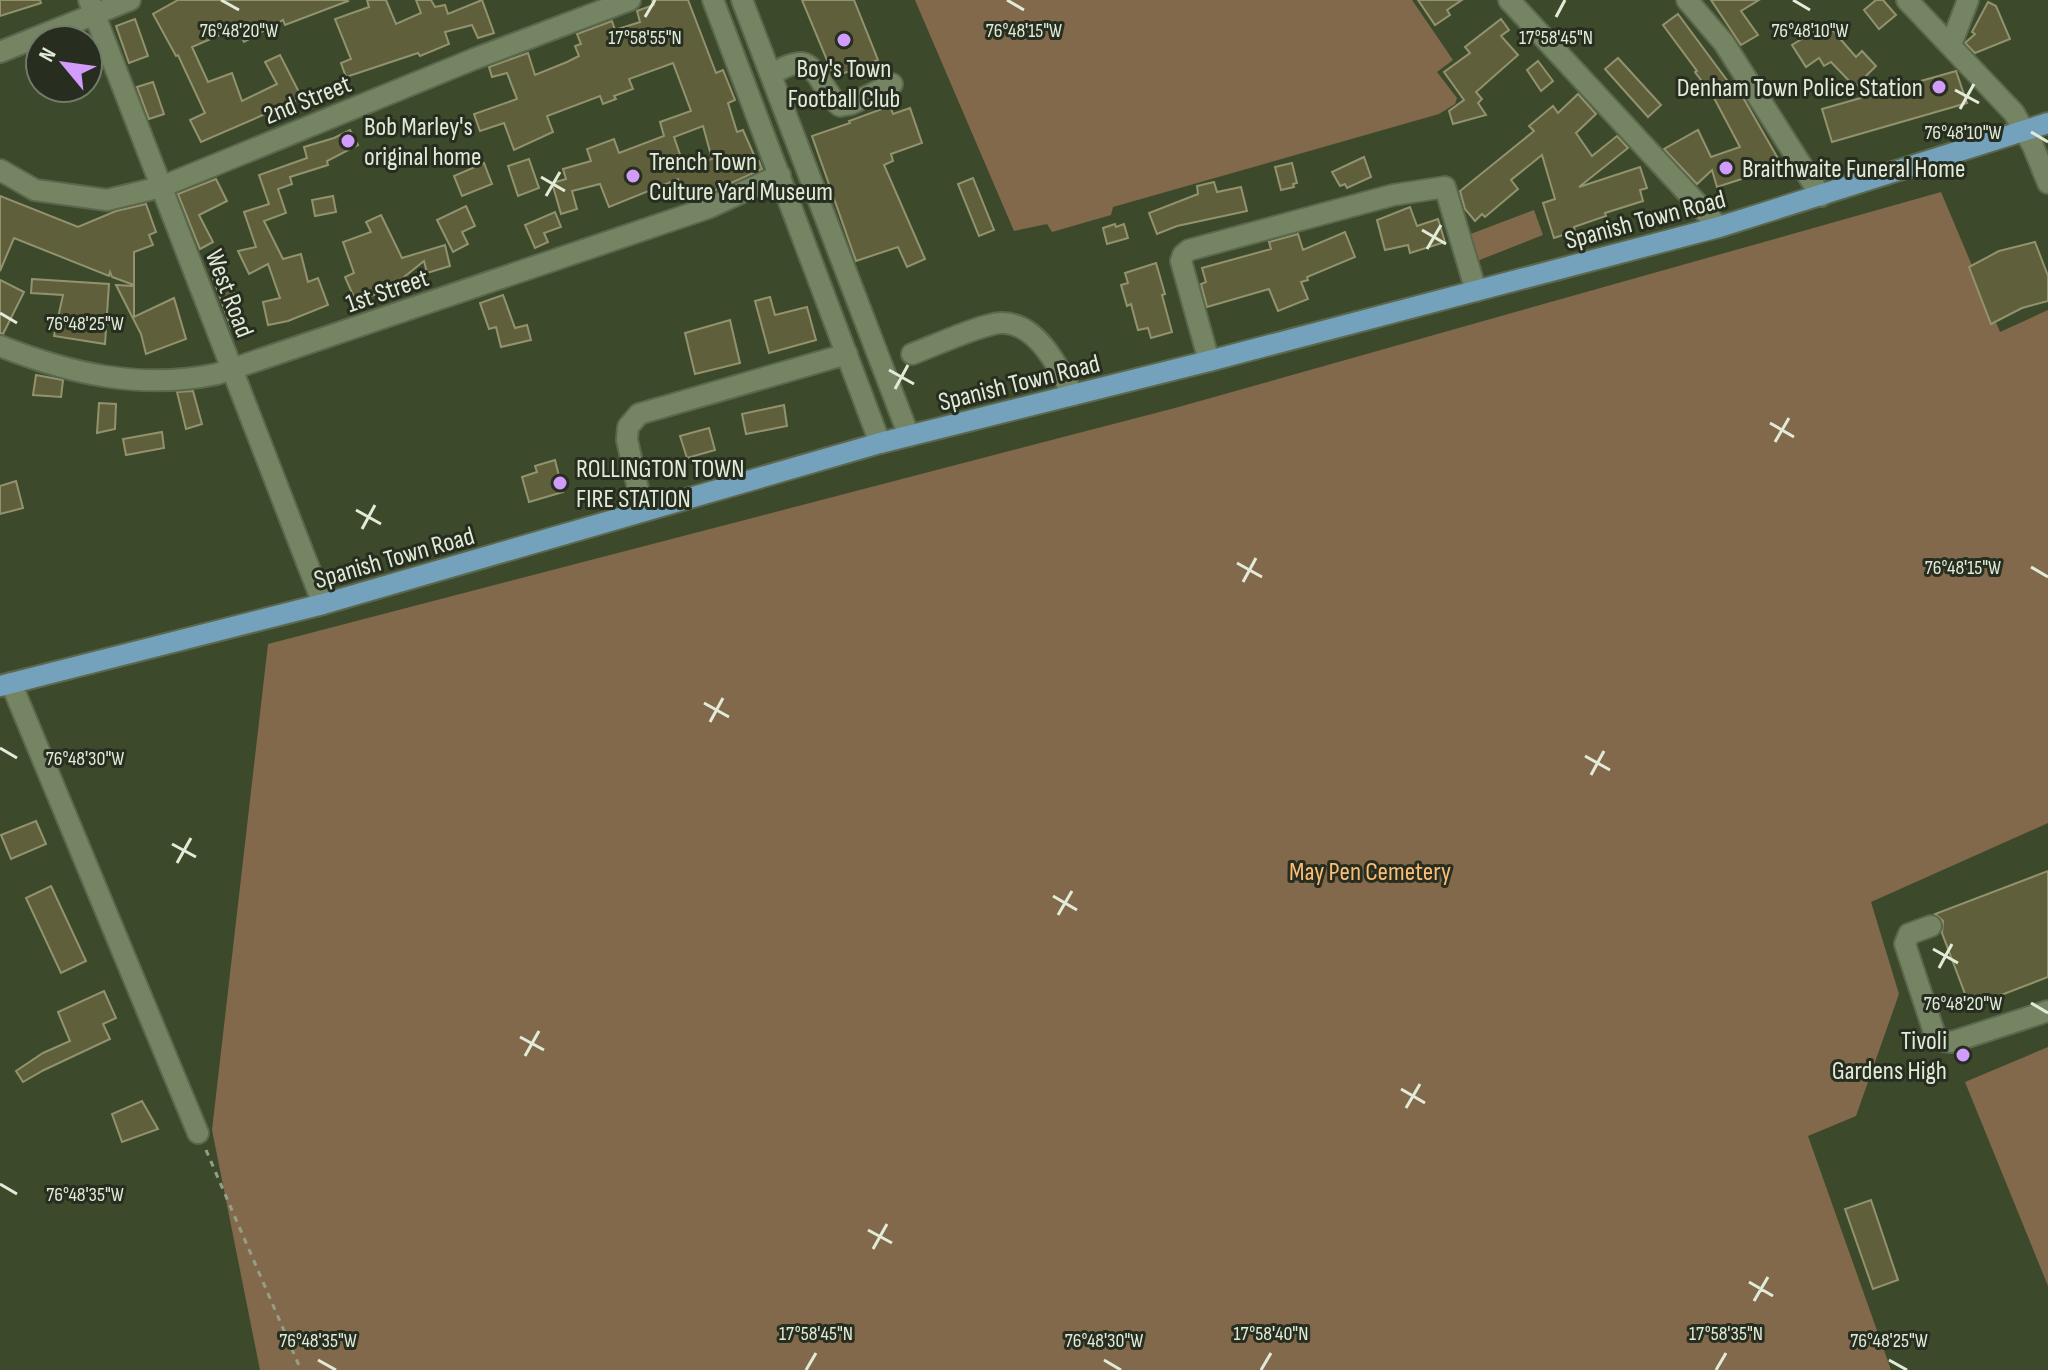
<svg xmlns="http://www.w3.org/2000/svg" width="2048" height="1370" font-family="'Sofia Sans Condensed',sans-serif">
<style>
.green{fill:#83694b}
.building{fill:#5f5f3c;stroke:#92936e;stroke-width:2;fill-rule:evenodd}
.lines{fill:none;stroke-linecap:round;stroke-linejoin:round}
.minor-casing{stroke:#5b684d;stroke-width:24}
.major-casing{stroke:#5b684d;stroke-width:24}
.path{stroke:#939f86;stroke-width:3;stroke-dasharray:6 6;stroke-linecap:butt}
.minor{stroke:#758564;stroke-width:20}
.major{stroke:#74a2bd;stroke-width:20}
.ticks{fill:none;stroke:#e1ebd8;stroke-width:3}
.poi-dot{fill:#d29cfd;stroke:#272e20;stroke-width:3}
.labels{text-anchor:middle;stroke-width:6;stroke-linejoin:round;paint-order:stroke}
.poi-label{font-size:26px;fill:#e1ebd8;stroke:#272e20;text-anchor:start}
.street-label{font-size:26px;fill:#e1ebd8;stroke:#272e20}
.park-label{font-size:26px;fill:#fcbd75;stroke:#272e20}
.ticks-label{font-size:20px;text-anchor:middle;fill:#e1ebd8;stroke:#272e20;stroke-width:6;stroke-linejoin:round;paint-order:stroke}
</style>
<rect width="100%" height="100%" fill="#3c4a2b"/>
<g class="green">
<polygon points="915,0 1412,0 1453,60 1437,72 1457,98 1455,104 1439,114 1113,207 1111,215 1052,232 1047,224 1014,231"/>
<polygon points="1941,192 2000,332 2048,310 2048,823 1871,902 1899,994 1856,1116 1808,1136 1891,1370 260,1370 212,1130 268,644 1175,408"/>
<polygon points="1534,210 1543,235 1477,261 1468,235"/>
<polygon points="2048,1047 2048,1286 1965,1082"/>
</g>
<g class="building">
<polygon points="0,0 40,0 41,3 0,16"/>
<polygon points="178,0 347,0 348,1 285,25 283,20 244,42 236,28 192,47 208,82 232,73 242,101 277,84 265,62 280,55 302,98 201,142 190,120 205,113 178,55 176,56 153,14"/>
<polygon points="367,0 386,0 396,24 421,13 416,0 431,0 435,7 445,5 448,14 482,0 494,33 478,38 472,25 445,32 449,44 420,56 418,53 346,77 341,63 351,59 335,19 369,7"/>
<path d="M652 0H688L716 73 723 70 735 100 728 103 737 132 743 130 757 162 759 161 762 169 705 195 703 189 684 196 678 179 609 207 600 184 572 191 577 209 561 214 552 183 566 179 563 169 591 161 587 149 614 139 619 153 664 136 660 122 691 111 673 63 629 79 633 89 614 96 616 99 603 104 600 96 547 116 553 132 514 150 504 123 480 131 474 114 517 99 507 73 492 77 489 67 528 53 535 75 567 62 579 56 575 46 581 44 577 34 612 21 615 30 640 22 637 11 654 5ZM703 126 712 159 685 169 674 137Z"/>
<polygon points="802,0 854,0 878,60 834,77"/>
<polygon points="1418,0 1462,0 1447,10 1450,15 1435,25"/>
<polygon points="1711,0 1759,0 1741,11 1758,35 1741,45"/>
<polygon points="1876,0 1883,0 1896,15 1879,29 1864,10"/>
<polygon points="1988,2 1996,6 2010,39 1975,53 1965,43 1975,34 1972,32"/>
<polygon points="1678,14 1738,95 1741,94 1780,162 1751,176 1717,187 1712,170 1697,184 1664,149 1698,130 1711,157 1740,147 1713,96 1695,72 1697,71 1663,25"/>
<polygon points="135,19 148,56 129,63 116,26"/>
<polygon points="1501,19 1509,30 1501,36 1518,55 1476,92 1482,99 1478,103 1486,115 1453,124 1449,111 1464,100 1444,72 1470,53 1465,47"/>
<polygon points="1829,26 1856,57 1862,51 1876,66 1855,87 1831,62 1824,66 1819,58 1806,67 1792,45 1813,32 1817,36"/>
<polygon points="1618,58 1661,105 1648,117 1605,69"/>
<polygon points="1538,61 1553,81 1541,91 1527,70"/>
<polygon points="1956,71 1967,103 1832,142 1822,109"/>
<polygon points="153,82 164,114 149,119 137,87"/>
<polygon points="1578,94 1596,114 1576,133 1592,156 1617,136 1628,148 1579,187 1640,167 1647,188 1640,190 1643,201 1605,213 1606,216 1574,227 1575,231 1554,238 1543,203 1555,199 1542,155 1511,180 1518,189 1485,217 1482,214 1475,221 1465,209 1460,191 1534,131 1529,126 1553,106 1558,113"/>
<polygon points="890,106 893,114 910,108 922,143 891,154 893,161 884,165 925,259 907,267 898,247 856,261 812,136 850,123 849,121"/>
<polygon points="350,130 358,145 327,161 328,165 290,177 292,184 278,189 286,213 264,221 283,259 301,254 308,282 318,278 328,305 288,321 268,325 263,302 280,298 268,264 249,274 238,251 256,247 244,212 269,204 259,175 307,158 304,147 334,138"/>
<polygon points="1364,157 1371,177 1347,188 1345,184 1340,186 1332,172"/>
<polygon points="529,159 539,188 518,196 508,166"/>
<polygon points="484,163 492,184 462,196 454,176"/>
<polygon points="1292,163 1297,183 1293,184 1294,187 1281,190 1275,167"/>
<polygon points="973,178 994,230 979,236 958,184"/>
<polygon points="216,179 227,201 199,215 213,242 200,249 178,194"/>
<polygon points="1214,182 1217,192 1241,187 1247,211 1177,226 1157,234 1149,213 1198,194 1197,186"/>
<polygon points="0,196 78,227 116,211 146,204 156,232 149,235 153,245 134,252 134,285 112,277 110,272 109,276 14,238 0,271"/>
<polygon points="333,196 336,212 315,216 312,200"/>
<polygon points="466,206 475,226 462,232 468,244 453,252 437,220"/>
<polygon points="1410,207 1417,226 1438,219 1445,242 1410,253 1408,245 1385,250 1377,220"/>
<polygon points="555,212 561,227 544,233 548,242 535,248 525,225"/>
<polygon points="381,215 402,258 445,245 450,266 427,273 424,261 389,289 356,302 345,277 354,273 343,242 371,232 366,222"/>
<polygon points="1115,224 1116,227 1124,224 1128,238 1107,244 1103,228"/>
<polygon points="1345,232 1355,257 1307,277 1308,280 1301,282 1308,299 1278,311 1269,289 1207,307 1201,284 1206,282 1202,268 1271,249 1269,242 1298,234 1303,250"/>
<polygon points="2035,242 2048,276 2048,301 2022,308 1991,324 1969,267 1999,251"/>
<polygon points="1156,263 1165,294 1162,295 1172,332 1151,338 1148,328 1138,330 1131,304 1127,306 1121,285 1128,283 1125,273"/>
<polygon points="227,273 245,323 231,328 213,278"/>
<polygon points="32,279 109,284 105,344 54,336 63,295 31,293"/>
<polygon points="0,280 24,292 3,334 0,333"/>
<polygon points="116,285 134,286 134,317 174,298 186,339 146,354 141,334"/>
<polygon points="503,295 515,328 527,325 531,340 501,347 496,327 489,329 480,303"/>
<polygon points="770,297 775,315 807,307 816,340 769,353 755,301"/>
<polygon points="730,320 740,363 695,374 685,333"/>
<polygon points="36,375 63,380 61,397 33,395"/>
<polygon points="193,391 202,424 186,429 177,392"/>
<polygon points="99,403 116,404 115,429 97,433"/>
<polygon points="784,405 787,426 746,434 742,414"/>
<polygon points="709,428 715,450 687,458 680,436"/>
<polygon points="162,432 164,448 126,455 123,439"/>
<polygon points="555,460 563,492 529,502 522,477 537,472 535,466"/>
<polygon points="16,481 23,508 0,514 0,486"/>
<polygon points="36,821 46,844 11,859 1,835"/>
<polygon points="2048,871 2048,977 1970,1007 1942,933 1943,921 1935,914"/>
<polygon points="51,886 86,961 61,973 26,898"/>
<polygon points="104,991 116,1018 103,1024 110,1039 44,1070 23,1082 16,1071 43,1053 70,1041 58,1012"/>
<polygon points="142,1101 158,1129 122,1142 112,1114"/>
<polygon points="1871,1200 1898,1280 1873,1289 1845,1209"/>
</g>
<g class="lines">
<g class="minor-casing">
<g id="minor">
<polyline points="89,0 323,604"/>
<polyline points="713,0 880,443"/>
<polyline points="742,0 909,436"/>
<polyline points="1509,0 1719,227"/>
<polyline points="1687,0 1724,43 1821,196"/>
<polyline points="1907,0 2014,113 2033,146 2048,183"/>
<polyline points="1948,43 1954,37 1968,0"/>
<polyline points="0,52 130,0"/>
<path d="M771 74C779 70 793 62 802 63 816 64 827 97 840 106L851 104 892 84"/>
<polyline points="0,170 35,190 107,200 161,187 474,59 630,0"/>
<path d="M0 346C71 374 141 390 217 374L708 208 780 175"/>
<path d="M912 354C931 347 984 323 1001 323 1037 322 1059 368 1073 395"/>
<polyline points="1209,361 1181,261 1183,255 1189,250 1393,195 1445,187 1476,291"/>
<polyline points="643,511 627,440 628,427 639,414 847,354"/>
<polyline points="11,683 198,1133"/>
<polyline points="1931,926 1909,934 1905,944 1935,1035 1944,1041 1952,1042 2048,1011"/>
</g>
</g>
<g class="major-casing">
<polyline id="major" points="0,686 323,604 880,443 1209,361 1719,227 2048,123"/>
</g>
<polyline class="path" points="206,1150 301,1370"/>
<use href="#minor" class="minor"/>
<use href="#major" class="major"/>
</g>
<path class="ticks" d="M221 0 239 10M1007 0 1024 10M1793 0 1810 10M645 17 655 0M1556 17 1565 0M1955 90 1979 103M1960 109 1974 84M2031 132 2048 142M541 177 565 191M546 196 560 172M1422 230 1446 244M1427 249 1441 225M0 313 17 323M889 370 914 384M895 389 908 365M1770 423 1794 437M1775 442 1789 418M356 510 381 524M362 529 375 505M1237 563 1262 577M2031 567 2048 577M1243 582 1256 558M704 703 729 717M710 722 723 698M0 748 17 758M1585 756 1610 770M1591 775 1604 751M172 844 196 857M177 863 191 838M1053 896 1077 910M1058 915 1072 891M1933 949 1958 963M1939 968 1952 944M2031 1003 2048 1013M520 1037 544 1050M525 1056 539 1031M1401 1089 1425 1103M1406 1108 1420 1084M0 1184 17 1194M868 1230 892 1243M873 1249 887 1224M1749 1282 1773 1296M1754 1301 1768 1277M318 1360 336 1370M1104 1360 1121 1370M1889 1360 1907 1370M806 1370 816 1353M1261 1370 1271 1353M1716 1370 1726 1353"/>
<g class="poi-dot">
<circle cx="844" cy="40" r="8"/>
<circle cx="1939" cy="87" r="8"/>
<circle cx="348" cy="141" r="8"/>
<circle cx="1726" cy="168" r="8"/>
<circle cx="633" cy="176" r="8"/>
<circle cx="560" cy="483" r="8"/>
<circle cx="1963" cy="1055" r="8"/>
</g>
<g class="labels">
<g class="poi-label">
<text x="844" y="77" text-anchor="middle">Boy's Town<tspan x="844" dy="30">Football Club</tspan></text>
<text x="1923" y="96" text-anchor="end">Denham Town Police Station</text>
<text x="364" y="135">Bob Marley's<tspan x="364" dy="30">original home</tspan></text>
<text x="649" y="170">Trench Town<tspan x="649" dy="30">Culture Yard Museum</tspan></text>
<text x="1742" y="177">Braithwaite Funeral Home</text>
<text x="576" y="477">ROLLINGTON TOWN<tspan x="576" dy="30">FIRE STATION</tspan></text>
<text x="1947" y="1049" text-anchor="end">Tivoli<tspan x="1947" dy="30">Gardens High</tspan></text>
</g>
<g class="street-label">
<text transform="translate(307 99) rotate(-22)" y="9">2nd Street</text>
<text transform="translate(1645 219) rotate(-15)" y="9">Spanish Town Road</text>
<text transform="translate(387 290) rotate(-19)" y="9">1st Street</text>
<text transform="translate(230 293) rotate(69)" y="9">West Road</text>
<text transform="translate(1019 382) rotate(-14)" y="9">Spanish Town Road</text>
<text transform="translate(394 557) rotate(-16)" y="9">Spanish Town Road</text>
</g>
<g class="park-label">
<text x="1370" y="880">May Pen Cemetery</text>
</g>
</g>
<g class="ticks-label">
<text x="1810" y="37">76°48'10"W</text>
<text x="1024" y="37">76°48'15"W</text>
<text x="239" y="37">76°48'20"W</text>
<text x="645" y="44">17°58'55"N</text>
<text x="1556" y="44">17°58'45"N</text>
<text x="1963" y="139">76°48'10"W</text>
<text x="85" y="330">76°48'25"W</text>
<text x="1963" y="574">76°48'15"W</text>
<text x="85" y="765">76°48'30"W</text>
<text x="1963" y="1010">76°48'20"W</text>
<text x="85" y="1201">76°48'35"W</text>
<text x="816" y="1340">17°58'45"N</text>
<text x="1271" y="1340">17°58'40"N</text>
<text x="1726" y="1340">17°58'35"N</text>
<text x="318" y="1347">76°48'35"W</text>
<text x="1104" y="1347">76°48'30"W</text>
<text x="1889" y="1347">76°48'25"W</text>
</g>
<g transform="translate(64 64) rotate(299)"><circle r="38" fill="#272e20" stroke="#717a6a" stroke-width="2"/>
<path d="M0-6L14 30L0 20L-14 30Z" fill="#d29cfd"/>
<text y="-12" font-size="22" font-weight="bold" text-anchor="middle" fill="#e1ebd8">N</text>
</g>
</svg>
